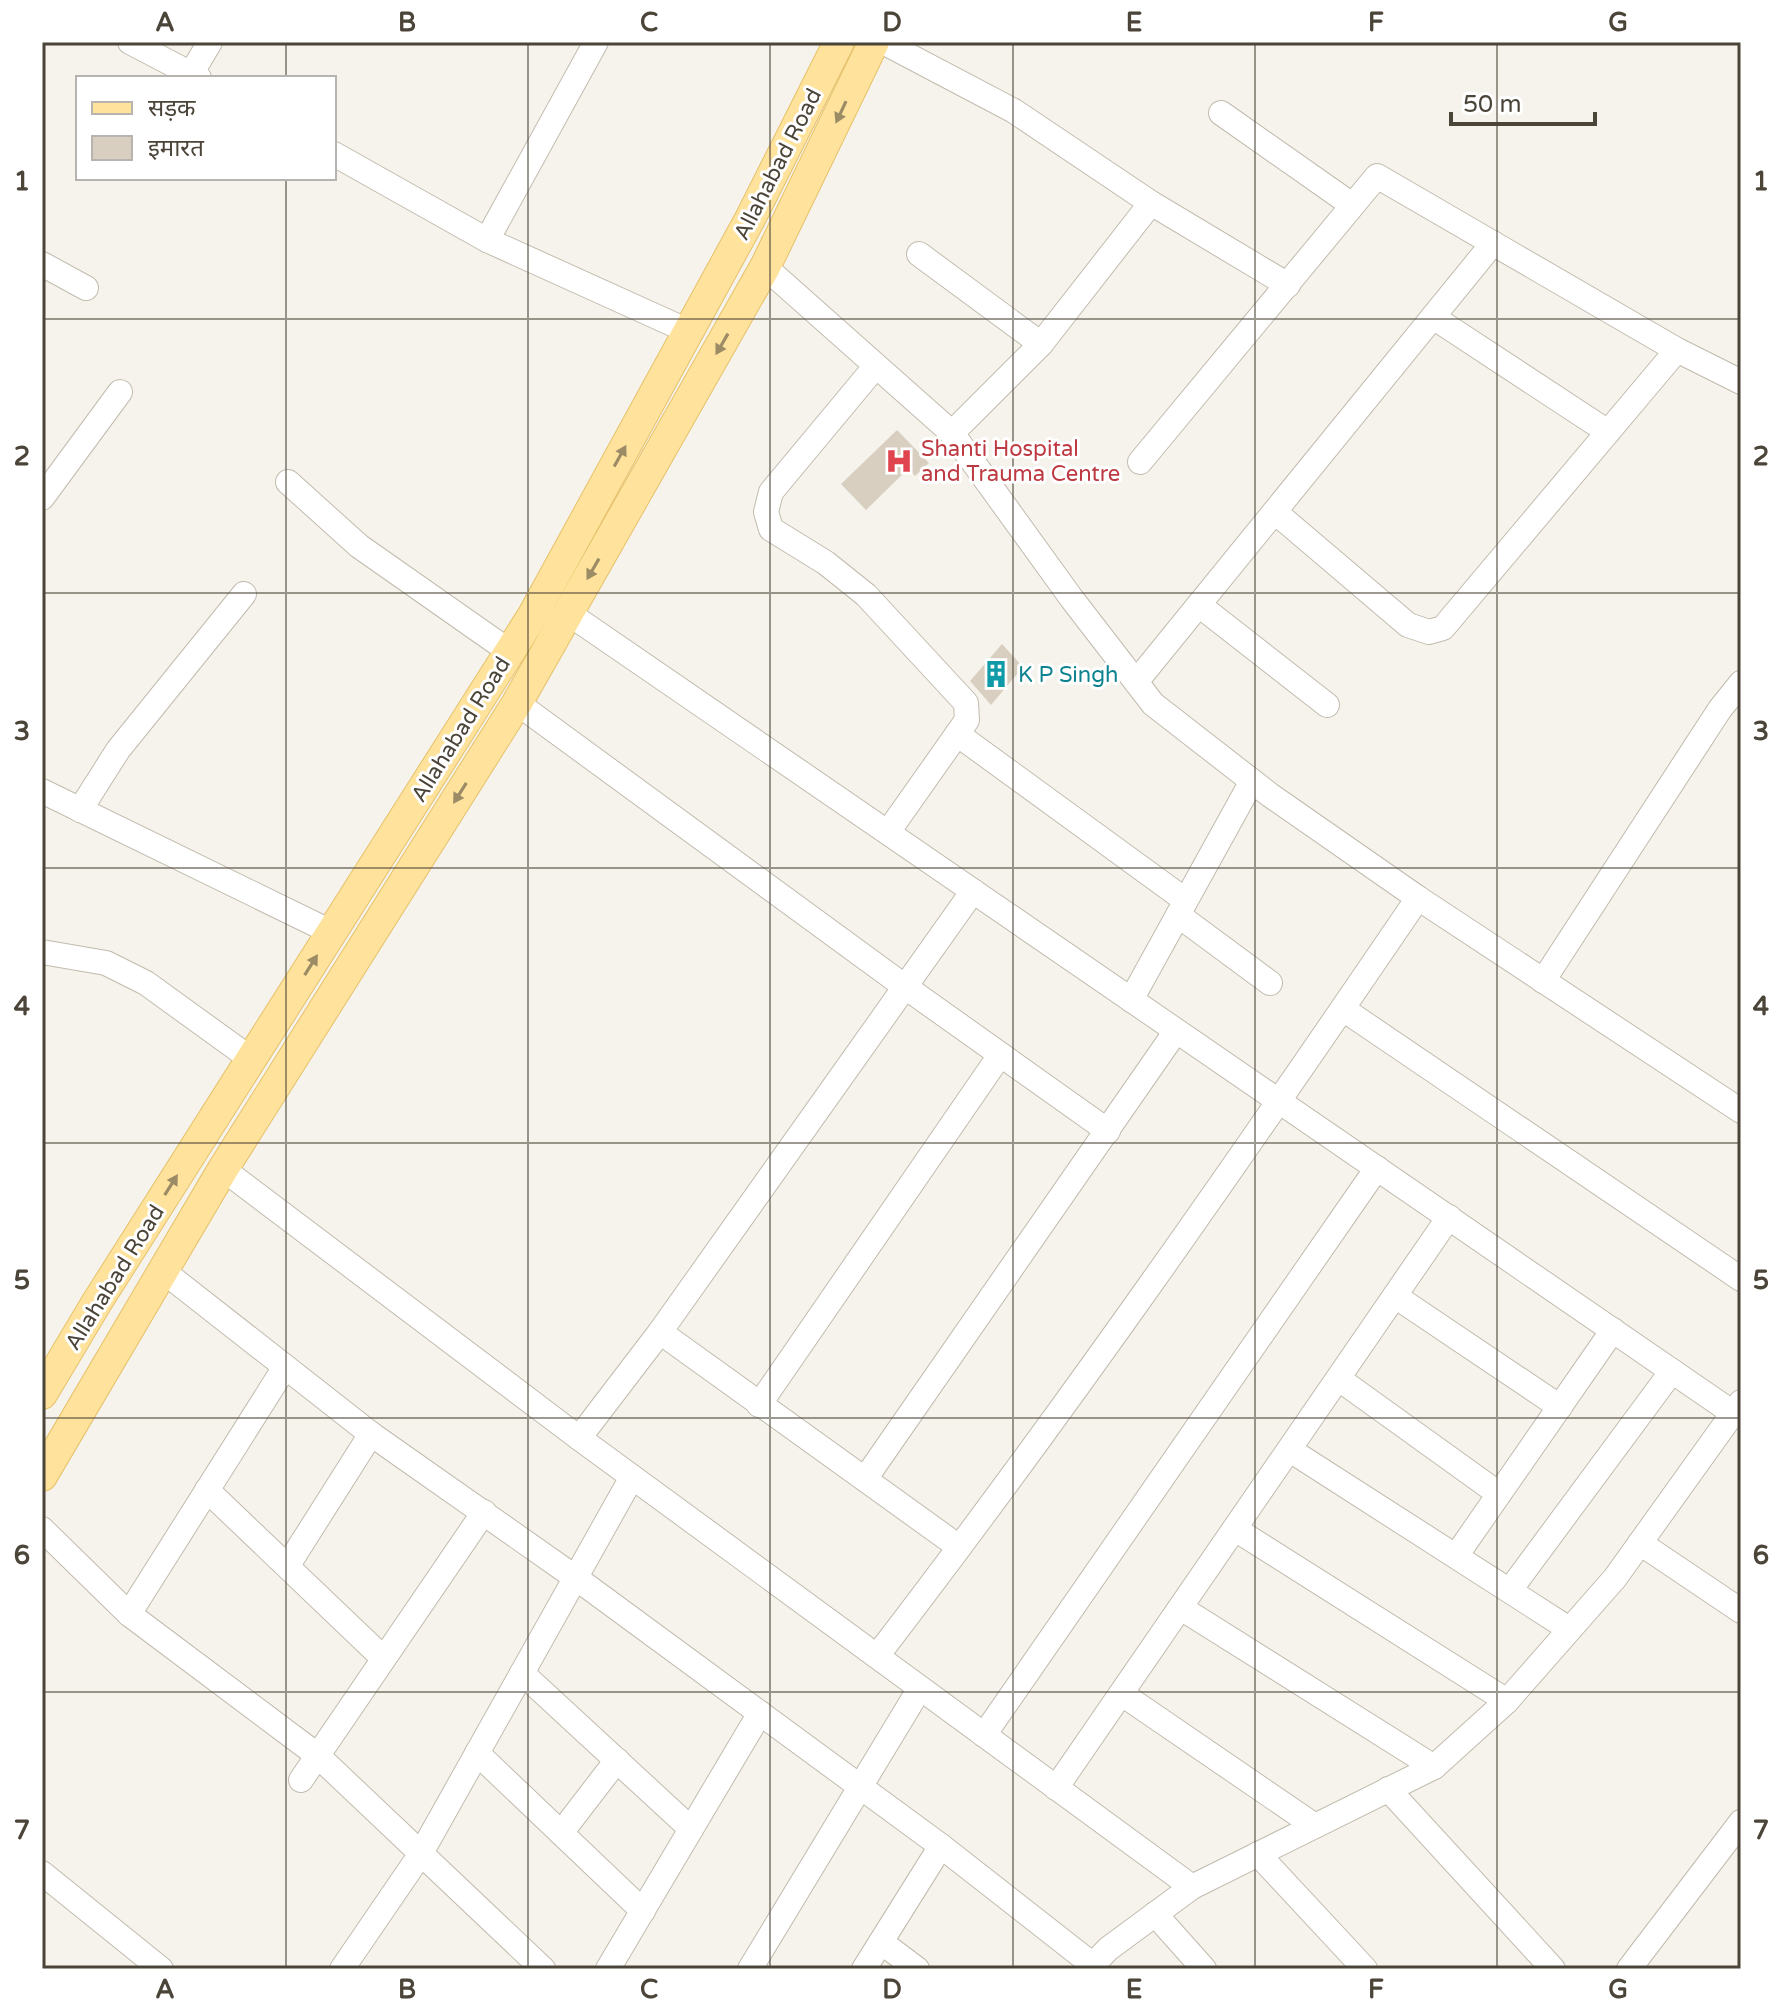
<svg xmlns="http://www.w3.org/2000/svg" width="1783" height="2011" font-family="'Varela Round','Noto Sans Devanagari',sans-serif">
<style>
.building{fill:#d8cfc1}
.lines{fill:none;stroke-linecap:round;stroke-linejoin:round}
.minor-casing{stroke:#c2bbae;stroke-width:26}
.major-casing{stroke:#e6c16a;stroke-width:32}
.minor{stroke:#fff;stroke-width:24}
.major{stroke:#ffe39c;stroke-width:30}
.oneway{fill:#9c8c66}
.grid{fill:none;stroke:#4b4439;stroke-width:2;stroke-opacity:0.55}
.labels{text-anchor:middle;stroke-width:6;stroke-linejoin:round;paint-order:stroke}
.street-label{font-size:22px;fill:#4b4439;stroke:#fff}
.health-label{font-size:22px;fill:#be3a42;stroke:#fff;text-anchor:start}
.culture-label{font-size:22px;fill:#0d838f;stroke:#fff;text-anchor:start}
.neatline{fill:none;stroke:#4b4439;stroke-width:3}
.grid-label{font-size:26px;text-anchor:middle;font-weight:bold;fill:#4b4439}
</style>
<rect width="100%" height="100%" fill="#f6f3ec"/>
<g class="building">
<polygon points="897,430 929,463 915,476 908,469 866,510 841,484"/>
<polygon points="1002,644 1023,667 991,705 970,681"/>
</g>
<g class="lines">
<g class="minor-casing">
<g id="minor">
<polyline points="130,42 199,78"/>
<polyline points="883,42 1014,111 1151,203 1288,285"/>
<polyline points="191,74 210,42"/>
<polyline points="1221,113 1352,205"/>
<polyline points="334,154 487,240 688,331"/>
<polyline points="487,240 596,42"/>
<polyline points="919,254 1041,344"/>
<polyline points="42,264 86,288"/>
<polyline points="765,267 952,433 1072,599 1153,704 1270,795 1418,898 1741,1111"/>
<polyline points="1433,317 1608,432"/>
<polyline points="875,367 771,492 766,512 771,529 826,563 866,595 966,703 967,720 888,832"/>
<polyline points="952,433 1041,344 1151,203"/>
<polyline points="1140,462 1377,176 1677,350 1741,382"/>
<polyline points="288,482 359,546 510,652"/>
<polyline points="42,498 120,392"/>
<polyline points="1275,512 1408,625 1429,632 1443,628 1677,350"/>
<polyline points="1199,605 1327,705"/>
<polyline points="568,613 1733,1413"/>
<polyline points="1136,682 1493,243"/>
<polyline points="517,703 904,986 1108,1131"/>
<polyline points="957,734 1185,900"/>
<polyline points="42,791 331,932"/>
<polyline points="80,810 118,750 244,594"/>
<polyline points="1178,915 1270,983"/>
<polyline points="42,952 106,963 146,983 251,1059"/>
<polyline points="1543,981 1720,709 1741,683"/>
<polyline points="1131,1000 1252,781"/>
<polyline points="1343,1009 1741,1279"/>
<polyline points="223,1169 579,1438 1192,1887"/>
<polyline points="163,1271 371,1434 576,1578 941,1846 1093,1965"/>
<polyline points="1395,1296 1560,1407"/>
<polyline points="660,1332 959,1547"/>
<polyline points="1339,1379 1499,1494"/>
<polyline points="759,1405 1000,1055"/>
<polyline points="579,1438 660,1332 973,891"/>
<polyline points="1290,1450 1569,1629"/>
<polyline points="865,1479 1176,1031"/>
<polyline points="207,1490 383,1658"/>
<polyline points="42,1529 129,1614 317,1755 543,1969"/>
<polyline points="1235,1529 1507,1701"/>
<polyline points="1640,1543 1741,1611"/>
<polyline points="1456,1556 1613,1330"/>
<polyline points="288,1565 371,1434"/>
<polyline points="1510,1590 1672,1371"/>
<polyline points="1181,1608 1434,1767"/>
<polyline points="129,1614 285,1367"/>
<path d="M877 1656C1066 1410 1243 1155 1418 898"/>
<polyline points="522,1673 691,1829"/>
<polyline points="1122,1694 1315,1826"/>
<polyline points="984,1735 1377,1168"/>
<polyline points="477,1753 643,1911"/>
<polyline points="301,1780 484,1512"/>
<polyline points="1056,1788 1449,1217"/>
<polyline points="1388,1789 1553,1969"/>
<polyline points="561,1833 617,1760"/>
<polyline points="1258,1854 1365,1969"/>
<polyline points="42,1873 161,1969"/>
<polyline points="1155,1914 1204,1969"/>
<polyline points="881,1942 917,1969"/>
<polyline points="342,1969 420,1855 632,1477"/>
<polyline points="608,1969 760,1713"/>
<polyline points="750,1969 920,1688"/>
<polyline points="864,1969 941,1846"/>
<polyline points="1089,1969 1108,1949 1192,1887 1434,1767 1507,1701 1615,1578 1741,1402"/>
<polyline points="1629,1969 1741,1822"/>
</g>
</g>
<g class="major-casing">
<g id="major">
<polyline points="42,1394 97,1302 533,615 750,219 839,42"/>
<polyline points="42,1476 223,1169 517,703 765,267 874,42"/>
</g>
</g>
<use href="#minor" class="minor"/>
<use href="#major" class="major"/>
</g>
<defs><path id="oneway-solid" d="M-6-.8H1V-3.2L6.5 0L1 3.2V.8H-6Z" transform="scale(2)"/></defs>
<g class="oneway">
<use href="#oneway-solid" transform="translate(841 112) rotate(115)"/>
<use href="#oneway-solid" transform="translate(722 344) rotate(120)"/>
<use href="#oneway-solid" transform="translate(620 456) rotate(-61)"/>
<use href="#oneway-solid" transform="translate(593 569) rotate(120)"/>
<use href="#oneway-solid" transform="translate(460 793) rotate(122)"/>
<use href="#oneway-solid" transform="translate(311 965) rotate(-58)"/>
<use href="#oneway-solid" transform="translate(171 1185) rotate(-58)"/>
</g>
<path class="grid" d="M286 42V78M528 42V1969M770 42V1969M1013 42V1969M1255 42V1969M1497 42V1969M286 178V1969M42 319H1741M42 593H1741M42 868H1741M42 1143H1741M42 1418H1741M42 1692H1741"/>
<defs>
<g id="hospital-bare" transform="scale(2.16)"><path d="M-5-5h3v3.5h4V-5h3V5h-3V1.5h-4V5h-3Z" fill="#e0444e" stroke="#fff" stroke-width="2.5" paint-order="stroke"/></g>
<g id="building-bare" transform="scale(2.16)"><path d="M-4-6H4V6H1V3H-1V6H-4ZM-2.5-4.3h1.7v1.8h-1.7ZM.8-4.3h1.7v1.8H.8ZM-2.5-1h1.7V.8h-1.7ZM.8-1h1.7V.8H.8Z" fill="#0f9aa8" stroke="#fff" stroke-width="2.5" paint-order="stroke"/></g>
</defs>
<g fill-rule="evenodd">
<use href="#hospital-bare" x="899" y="461"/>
<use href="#building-bare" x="996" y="674"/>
</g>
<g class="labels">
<g class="street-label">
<text transform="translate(777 164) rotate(-63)" y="8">Allahabad Road</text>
<text transform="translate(460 729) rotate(-58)" y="8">Allahabad Road</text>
<text transform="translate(114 1277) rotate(-58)" y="8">Allahabad Road</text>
</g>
<g class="health-label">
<text x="921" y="456">Shanti Hospital<tspan x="921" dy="25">and Trauma Centre</tspan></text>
</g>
<g class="culture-label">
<text x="1018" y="682">K P Singh</text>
</g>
</g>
<rect width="1783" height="2011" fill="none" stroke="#ffffff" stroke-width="88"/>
<rect x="76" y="76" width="260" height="104" fill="#ffffff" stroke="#b7b4b0" stroke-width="2"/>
<rect x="92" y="102" width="40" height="12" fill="#ffe39c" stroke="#b7b4b0" stroke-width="2"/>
<text x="148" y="116" font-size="24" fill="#4b4439">सड़क</text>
<rect x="92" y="136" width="40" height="24" fill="#d8cfc1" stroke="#b7b4b0" stroke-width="2"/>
<text x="148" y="156" font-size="24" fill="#4b4439">इमारत</text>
<path d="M1451 112v12h144v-12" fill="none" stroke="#4b4439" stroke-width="4"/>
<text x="1463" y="112" font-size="24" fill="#4b4439" stroke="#ffffff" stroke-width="6" paint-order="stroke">50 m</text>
<rect x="44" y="44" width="1695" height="1923" class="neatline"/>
<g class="grid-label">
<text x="165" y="31">A</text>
<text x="407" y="31">B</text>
<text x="649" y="31">C</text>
<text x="892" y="31">D</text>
<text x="1134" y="31">E</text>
<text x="1376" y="31">F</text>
<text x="1618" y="31">G</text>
<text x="22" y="190">1</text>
<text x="1761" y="190">1</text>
<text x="22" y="465">2</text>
<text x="1761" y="465">2</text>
<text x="22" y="740">3</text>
<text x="1761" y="740">3</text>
<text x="22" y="1015">4</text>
<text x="1761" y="1015">4</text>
<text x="22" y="1289">5</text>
<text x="1761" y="1289">5</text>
<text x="22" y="1564">6</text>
<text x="1761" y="1564">6</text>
<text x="22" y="1839">7</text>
<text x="1761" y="1839">7</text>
<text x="165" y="1998">A</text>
<text x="407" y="1998">B</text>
<text x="649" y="1998">C</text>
<text x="892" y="1998">D</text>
<text x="1134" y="1998">E</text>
<text x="1376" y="1998">F</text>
<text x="1618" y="1998">G</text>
</g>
</svg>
